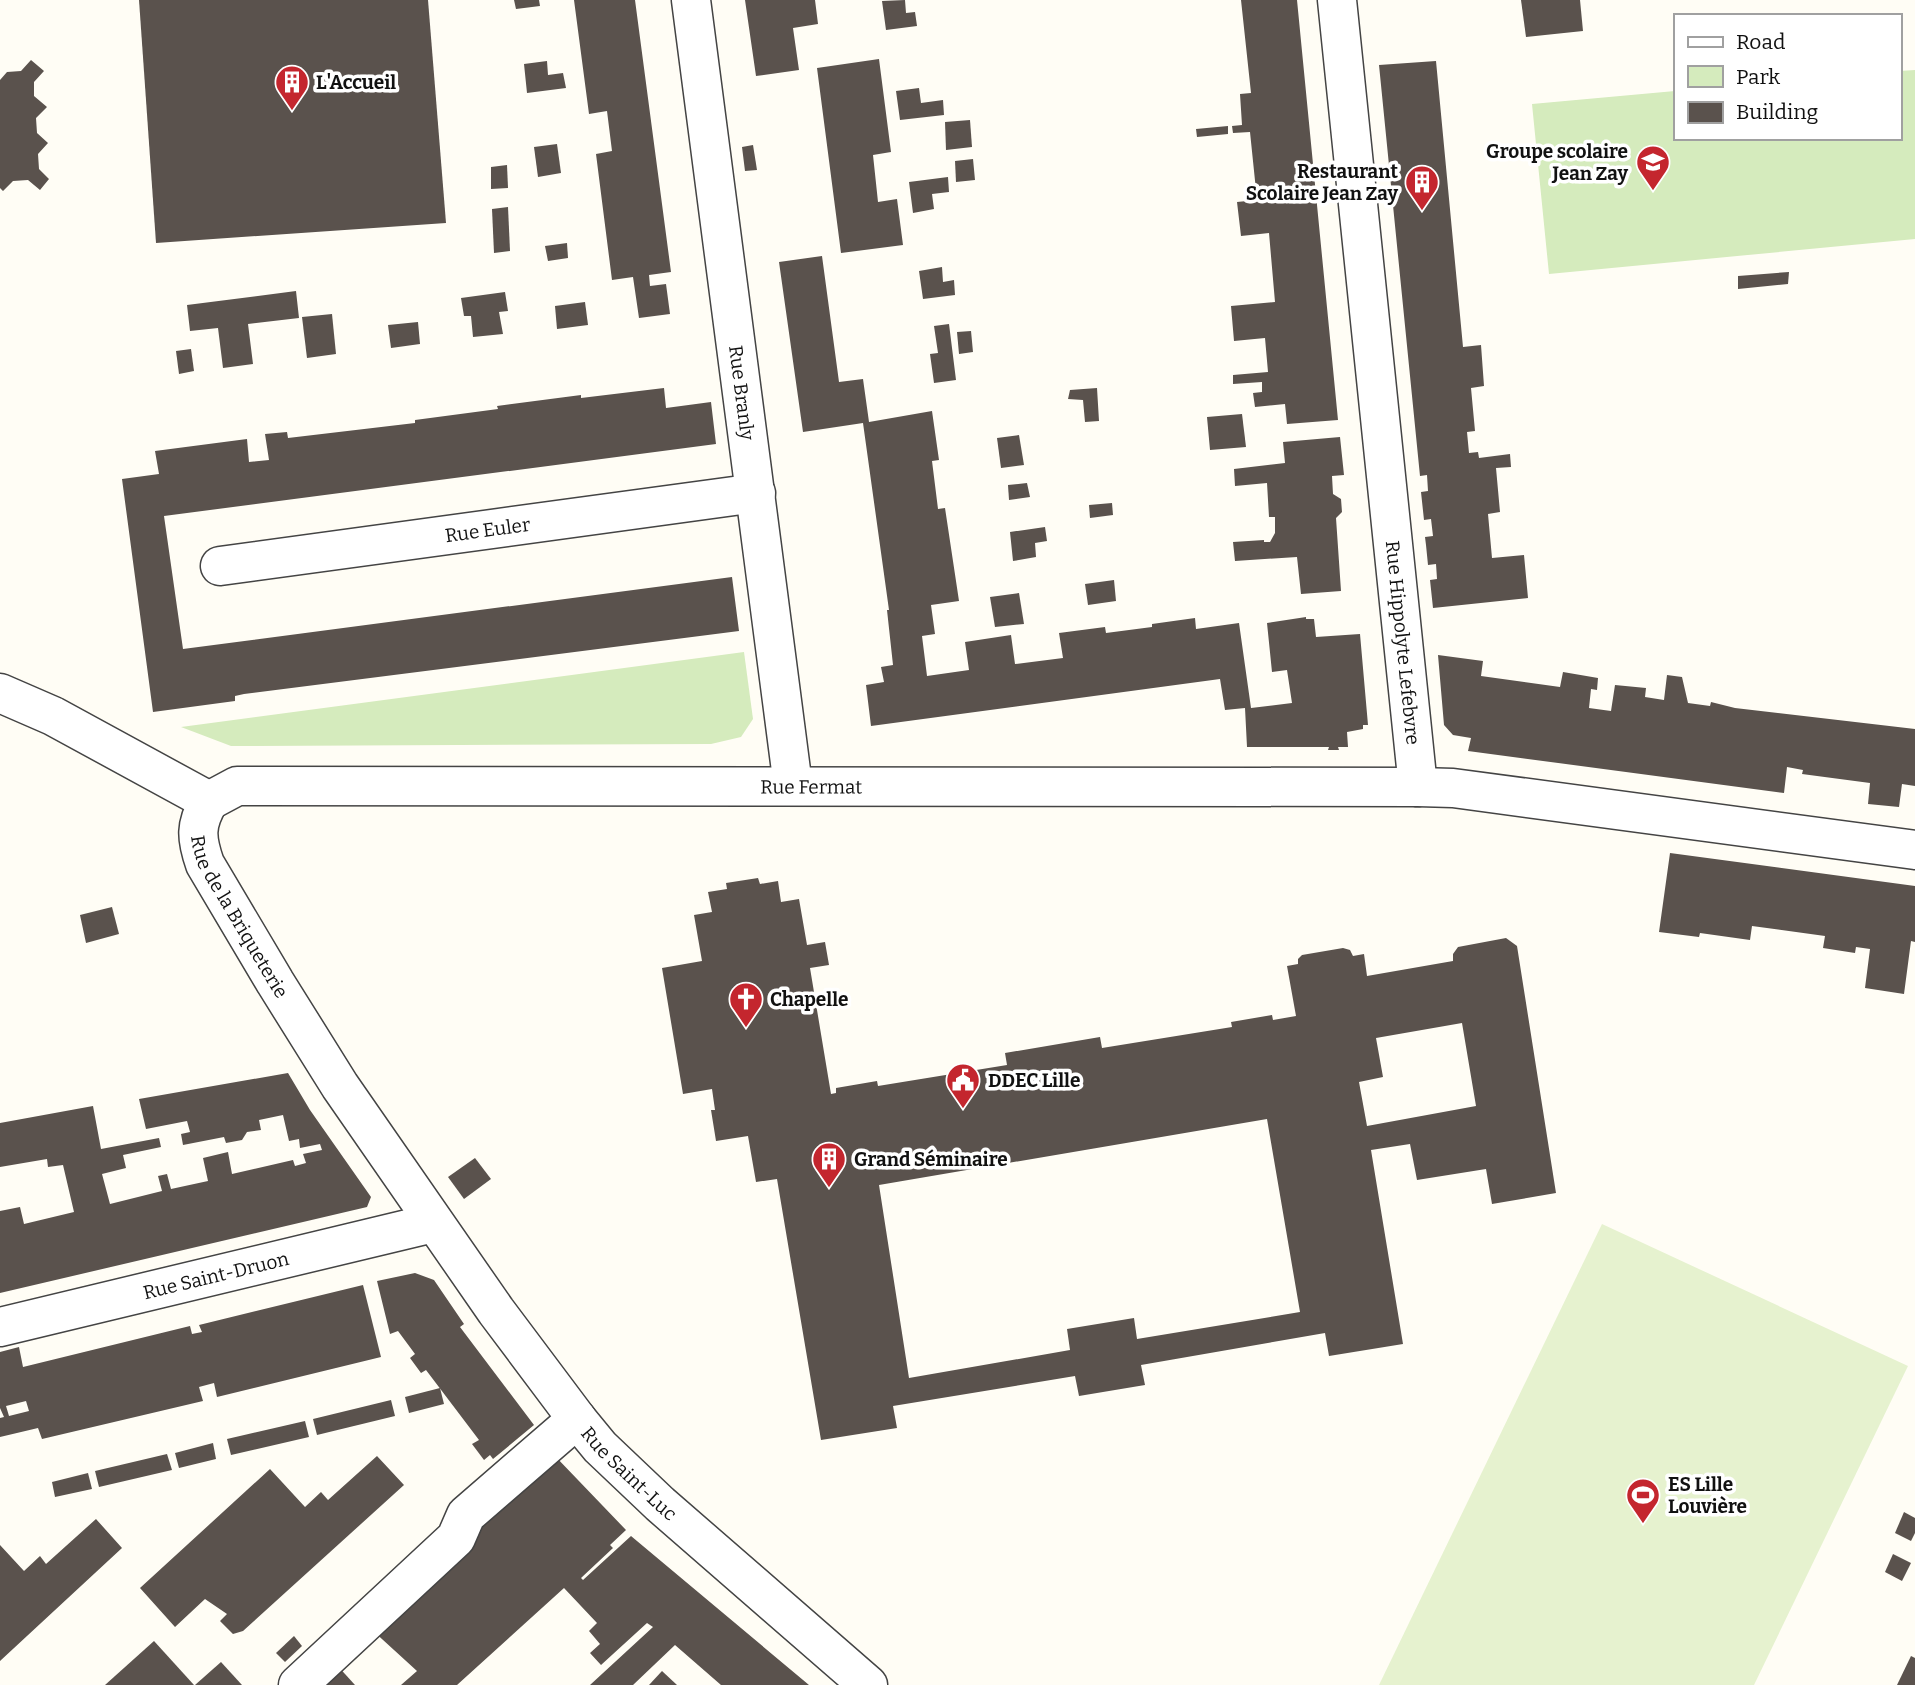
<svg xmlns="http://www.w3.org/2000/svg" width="1915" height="1685" font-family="Bitter,serif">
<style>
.green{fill:#d5ebbd}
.pitch{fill:#e6f2cf}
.building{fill:#5a524d;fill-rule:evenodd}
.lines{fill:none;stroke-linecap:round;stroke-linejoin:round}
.street-casing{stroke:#444;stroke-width:41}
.street{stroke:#fff;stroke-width:38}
.labels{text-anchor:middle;stroke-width:7;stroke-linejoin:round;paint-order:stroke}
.poi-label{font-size:19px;font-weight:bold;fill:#111;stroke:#fff;text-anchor:start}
.street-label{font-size:19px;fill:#111;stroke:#fff}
</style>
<rect width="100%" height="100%" fill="#fffdf5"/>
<g class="green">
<polygon points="1915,70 1915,239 1549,274 1532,104 1675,91 1675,138 1899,138 1899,71"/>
<polygon points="744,652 753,719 741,737 711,744 231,746 181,727"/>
</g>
<polygon class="pitch" points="1602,1224 1908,1366 1754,1685 1379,1685"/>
<g class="building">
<polygon points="139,0 428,0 446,223 156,243"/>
<polygon points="514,0 539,0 540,6 516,9"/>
<polygon points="574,0 635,0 671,272 649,275 650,286 666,284 670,314 639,318 633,277 612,280 596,154 612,151 607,111 589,114"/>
<polygon points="745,0 815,0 818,24 793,28 799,70 756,76"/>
<polygon points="905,0 906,13 915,12 917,26 886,30 882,1"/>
<polygon points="1241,0 1297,0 1338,420 1287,424 1285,404 1255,407 1253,393 1262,392 1262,382 1233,384 1233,375 1268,372 1265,338 1234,341 1231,306 1275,302 1269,233 1241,236 1237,202 1257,200 1250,132 1233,133 1232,126 1242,125 1240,94 1251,93"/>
<polygon points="1521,0 1580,0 1583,31 1526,37"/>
<polygon points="879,59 891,152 873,155 878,202 897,199 903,245 841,253 817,68"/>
<polygon points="31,60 44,71 34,82 34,96 47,107 36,118 37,133 48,143 38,154 39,169 49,179 40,190 28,180 13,181 3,191 0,188 0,80 7,72 21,71"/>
<polygon points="547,61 548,75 563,73 566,88 527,93 524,64"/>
<polygon points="1436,61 1463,347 1481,345 1484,386 1471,388 1475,431 1467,432 1469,453 1478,452 1479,458 1510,454 1511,467 1496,468 1500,512 1488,514 1492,558 1524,555 1528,598 1433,608 1430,580 1437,579 1436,564 1428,565 1426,545 1425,537 1433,536 1431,519 1424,520 1421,492 1428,491 1427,475 1420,476 1379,65"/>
<polygon points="919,88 921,103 943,100 944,115 900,120 896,91"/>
<polygon points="970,120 972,147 946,150 945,122"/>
<polygon points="1228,126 1228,134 1197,137 1196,129"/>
<polygon points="557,144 561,173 538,177 534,147"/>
<polygon points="753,145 757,170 745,171 742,147"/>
<polygon points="973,159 975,180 956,182 955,161"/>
<polygon points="507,165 508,188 491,189 491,167"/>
<polygon points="948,177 949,192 932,194 934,209 913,213 909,182"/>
<polygon points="508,207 510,251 494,253 492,209"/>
<polygon points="567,243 568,258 548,261 545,246"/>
<polygon points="822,256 839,382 863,379 869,422 932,411 939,460 932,461 938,509 945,508 959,601 931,605 935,634 922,636 927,676 969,670 965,642 1011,635 1015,664 1063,658 1059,633 1105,627 1106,633 1152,627 1152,624 1195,618 1196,629 1239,623 1251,708 1292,703 1287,670 1272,672 1267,623 1306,617 1306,619 1314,619 1316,637 1360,634 1368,725 1363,725 1363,729 1347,732 1348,747 1338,747 1339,750 1328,750 1329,747 1247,747 1245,708 1225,710 1220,679 871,726 866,685 884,682 881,667 893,665 887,610 889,610 863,423 803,432 779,262"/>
<polygon points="942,267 943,282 954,280 955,295 923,299 919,271"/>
<polygon points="1789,272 1788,284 1738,289 1738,276"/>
<polygon points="296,291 299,318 248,324 253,364 223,368 218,328 190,331 187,305"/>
<polygon points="505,292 508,311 499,312 503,334 473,337 471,316 464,316 461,298"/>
<polygon points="585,302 588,325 557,329 555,306"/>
<polygon points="332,314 336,354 307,358 302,317"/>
<polygon points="418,322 420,344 391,348 388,325"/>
<polygon points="949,324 956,380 934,383 930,354 938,353 934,326"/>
<polygon points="971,331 973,352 959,354 957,332"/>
<polygon points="191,349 194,371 179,374 176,351"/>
<polygon points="664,388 666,408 711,402 716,444 164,516 183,649 732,577 739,631 244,694 235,696 235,701 153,712 122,479 159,474 155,451 247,439 249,462 269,460 265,434 287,432 288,438 415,423 415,420 498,409 497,406 581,395 581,398"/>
<polygon points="1097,388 1099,421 1085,422 1083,400 1068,399 1070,390"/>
<polygon points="1242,414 1246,447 1210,450 1207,417"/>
<polygon points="1019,435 1024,465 1001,468 997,438"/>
<polygon points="1340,437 1344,475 1332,476 1333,494 1341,499 1342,512 1336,518 1341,591 1301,594 1297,557 1235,561 1233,542 1264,540 1264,542 1270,542 1275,533 1275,517 1269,517 1267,483 1235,486 1234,469 1285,463 1283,442"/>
<polygon points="1027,483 1030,497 1009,500 1008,485"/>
<polygon points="1112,503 1113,515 1090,518 1089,505"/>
<polygon points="1045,527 1047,541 1035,543 1036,557 1013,561 1010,532"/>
<polygon points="1114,580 1116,601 1088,605 1085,584"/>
<polygon points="1019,593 1024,624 995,627 990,597"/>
<polygon points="1438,655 1483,661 1481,676 1560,687 1563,672 1598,678 1597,690 1591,689 1589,708 1611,711 1615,685 1646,688 1645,697 1664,700 1667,675 1682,677 1688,703 1710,706 1711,702 1735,708 1915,729 1915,786 1902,784 1899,807 1868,804 1870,783 1802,774 1803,770 1787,767 1784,793 1468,751 1471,738 1453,735 1444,725"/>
<polygon points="1670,853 1915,886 1915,942 1911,941 1904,994 1865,988 1870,949 1856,947 1855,953 1823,948 1825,936 1752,926 1750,940 1700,933 1699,937 1659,932"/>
<path d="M758 878 760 884 778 881 781 902 799 899 807 945 825 942 829 965 810 968 831 1094 836 1093V1088L877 1081 878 1086 1007 1065 1005 1053 1100 1037 1102 1048 1232 1027 1231 1022 1272 1015 1273 1020 1296 1016 1287 966 1298 964V959L1302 955 1343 948 1350 950 1353 956 1364 954 1367 976 1453 961V954L1458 947 1506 938 1517 946 1556 1193 1492 1204 1486 1169 1417 1180 1410 1144 1371 1150 1403 1344 1329 1356 1325 1333 1141 1365 1145 1385 1079 1396 1075 1376 893 1406 897 1428 821 1440 777 1179 756 1182 748 1136 716 1141 711 1110H715L712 1089 683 1094 662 968 702 961 694 915 712 912 708 892 727 889 726 883ZM1462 1023 1476 1106 1367 1126 1359 1082 1383 1077 1376 1038ZM1267 1119 1300 1312 1137 1339 1134 1318 1067 1329 1070 1350 909 1378 879 1185Z"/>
<polygon points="112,907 119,934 86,943 80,915"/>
<polygon points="288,1073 310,1110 371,1197 367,1207 0,1293 0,1211 20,1207 24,1224 74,1212 63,1165 48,1167 47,1159 0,1167 0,1123 93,1106 101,1149 159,1138 161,1147 123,1155 126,1168 102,1174 110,1204 162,1191 158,1176 167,1174 171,1189 208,1181 203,1158 228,1152 232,1174 293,1160 295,1166 306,1163 303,1154 322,1150 320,1144 300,1148 299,1139 289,1141 283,1115 259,1120 261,1130 247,1132 242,1140 226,1143 224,1137 183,1145 181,1134 190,1132 187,1121 146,1129 139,1099"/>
<polygon points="475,1158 491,1179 464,1199 448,1177"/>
<polygon points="415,1273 434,1280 464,1324 460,1327 534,1425 493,1459 490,1455 484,1460 472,1444 479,1440 426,1370 421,1373 410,1358 415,1354 398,1331 390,1334 377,1281"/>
<path d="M363 1285 381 1357 217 1397 214 1383 199 1387 203 1401 42 1439 38 1428 0 1437V1418L4 1417 0 1408V1352L19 1347 23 1367 190 1326 192 1334 202 1332 199 1325ZM26 1401 29 1411 9 1416 6 1406Z"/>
<polygon points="440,1388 444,1404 409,1413 405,1397"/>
<polygon points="391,1400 395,1416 317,1435 313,1419"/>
<polygon points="305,1421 309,1437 231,1455 227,1439"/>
<polygon points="213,1443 216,1459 179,1468 175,1453"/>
<polygon points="167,1454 172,1470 99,1487 95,1471"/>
<polygon points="554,1455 626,1530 610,1545 613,1548 581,1578 583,1580 631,1536 809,1685 721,1685 675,1645 633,1685 590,1685 653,1627 647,1623 601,1665 590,1653 600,1644 589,1631 597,1623 564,1588 457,1685 401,1685 417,1671 371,1629"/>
<polygon points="377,1456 404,1485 243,1631 233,1634 220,1621 227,1614 205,1599 175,1627 140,1588 270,1469 305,1507 321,1492 328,1500"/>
<polygon points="88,1473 92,1489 55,1497 52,1482"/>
<polygon points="1904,1512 1915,1518 1915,1533 1911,1541 1895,1533"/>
<polygon points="96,1519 122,1548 0,1661 0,1545 24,1571 40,1556 46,1564"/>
<polygon points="1893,1554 1911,1563 1902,1581 1885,1572"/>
<polygon points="294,1636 302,1646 285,1662 276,1653"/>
<polygon points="154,1641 194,1685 105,1685"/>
<polygon points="1911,1656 1915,1658 1915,1685 1897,1685"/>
<polygon points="221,1662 242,1685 195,1685"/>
<polygon points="335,1663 355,1685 312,1685"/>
<polygon points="662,1671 677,1685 649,1685"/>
</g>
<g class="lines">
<g class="street-casing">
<g id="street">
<path id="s1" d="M691 0 793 786"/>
<path id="s2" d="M1337 0 1418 787"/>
<path id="s3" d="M220 566 756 493"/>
<polyline points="0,693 53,716 209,801"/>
<path id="s4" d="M209 801 237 786 1418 787 1453 788 1915 850"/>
<path id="s5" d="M209 801C195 825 196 838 205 864L275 982 340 1086 496 1311 577 1419 600 1447 660 1504 868 1685"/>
<path id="s6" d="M0 1327 433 1223"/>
<polyline points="298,1685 456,1538 466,1515 577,1419"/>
</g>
</g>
<use href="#street" class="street"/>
</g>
<defs>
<g id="building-pin" transform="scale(1.75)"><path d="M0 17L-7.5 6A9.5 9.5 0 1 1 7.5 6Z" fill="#c4262e" stroke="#fff"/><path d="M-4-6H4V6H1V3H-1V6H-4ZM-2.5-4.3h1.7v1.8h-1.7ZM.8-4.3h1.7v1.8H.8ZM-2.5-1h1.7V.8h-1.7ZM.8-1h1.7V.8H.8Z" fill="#fff"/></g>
<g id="school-pin" transform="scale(1.75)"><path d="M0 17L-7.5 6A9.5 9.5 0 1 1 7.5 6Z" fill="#c4262e" stroke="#fff"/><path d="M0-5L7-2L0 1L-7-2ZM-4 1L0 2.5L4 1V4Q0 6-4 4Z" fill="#fff"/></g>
<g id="church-pin" transform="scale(1.75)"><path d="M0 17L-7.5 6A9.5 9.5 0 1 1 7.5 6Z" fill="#c4262e" stroke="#fff"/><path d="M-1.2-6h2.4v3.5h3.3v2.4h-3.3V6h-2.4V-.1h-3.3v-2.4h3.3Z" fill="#fff"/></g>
<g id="civic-pin" transform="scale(1.75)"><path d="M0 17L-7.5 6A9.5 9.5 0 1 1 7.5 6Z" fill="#c4262e" stroke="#fff"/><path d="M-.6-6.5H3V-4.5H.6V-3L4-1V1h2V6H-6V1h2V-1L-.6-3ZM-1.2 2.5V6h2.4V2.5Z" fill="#fff"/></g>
<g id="stadium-pin" transform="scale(1.75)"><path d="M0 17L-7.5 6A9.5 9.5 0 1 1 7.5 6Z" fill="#c4262e" stroke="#fff"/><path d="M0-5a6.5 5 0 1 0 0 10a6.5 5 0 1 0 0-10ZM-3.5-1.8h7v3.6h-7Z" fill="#fff"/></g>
</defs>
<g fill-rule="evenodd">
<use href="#building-pin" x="292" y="82"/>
<use href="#school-pin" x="1653" y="162"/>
<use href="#building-pin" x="1422" y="182"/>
<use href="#church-pin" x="746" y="999"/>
<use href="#civic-pin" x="963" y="1080"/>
<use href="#building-pin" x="829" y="1159"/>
<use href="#stadium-pin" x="1643" y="1495"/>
</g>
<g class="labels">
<g class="poi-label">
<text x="316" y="89">L'Accueil</text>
<text x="1628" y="158" text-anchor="end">Groupe scolaire<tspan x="1628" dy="22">Jean Zay</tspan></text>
<text x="1398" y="178" text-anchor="end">Restaurant<tspan x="1398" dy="22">Scolaire Jean Zay</tspan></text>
<text x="770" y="1006">Chapelle</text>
<text x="988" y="1087">DDEC Lille</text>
<text x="854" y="1166">Grand Séminaire</text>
<text x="1668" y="1491">ES Lille<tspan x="1668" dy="22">Louvière</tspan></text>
</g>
<g class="street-label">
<text dy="7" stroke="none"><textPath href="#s1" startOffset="396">Rue Branly</textPath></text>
<text dy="7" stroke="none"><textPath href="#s3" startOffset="270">Rue Euler</textPath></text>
<text dy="7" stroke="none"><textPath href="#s2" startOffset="646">Rue Hippolyte Lefebvre</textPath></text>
<text dy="7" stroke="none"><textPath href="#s4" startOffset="606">Rue Fermat</textPath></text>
<text dy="7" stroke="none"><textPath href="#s5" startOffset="128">Rue de la Briqueterie</textPath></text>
<text dy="7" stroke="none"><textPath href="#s6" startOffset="222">Rue Saint-Druon</textPath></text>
<text dy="7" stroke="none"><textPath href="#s5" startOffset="810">Rue Saint-Luc</textPath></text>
</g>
</g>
<rect x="1674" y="14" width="228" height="126" fill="#ffffff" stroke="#a0a0a0" stroke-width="2"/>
<rect x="1688" y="37" width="35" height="10" fill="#ffffff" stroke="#a0a0a0" stroke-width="2"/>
<text x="1736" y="49" font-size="21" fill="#111111">Road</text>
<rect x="1688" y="66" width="35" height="21" fill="#d5ebbd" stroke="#a0a0a0" stroke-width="2"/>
<text x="1736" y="84" font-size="21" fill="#111111">Park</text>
<rect x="1688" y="102" width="35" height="21" fill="#5a524d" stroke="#a0a0a0" stroke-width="2"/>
<text x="1736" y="119" font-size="21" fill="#111111">Building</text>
</svg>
